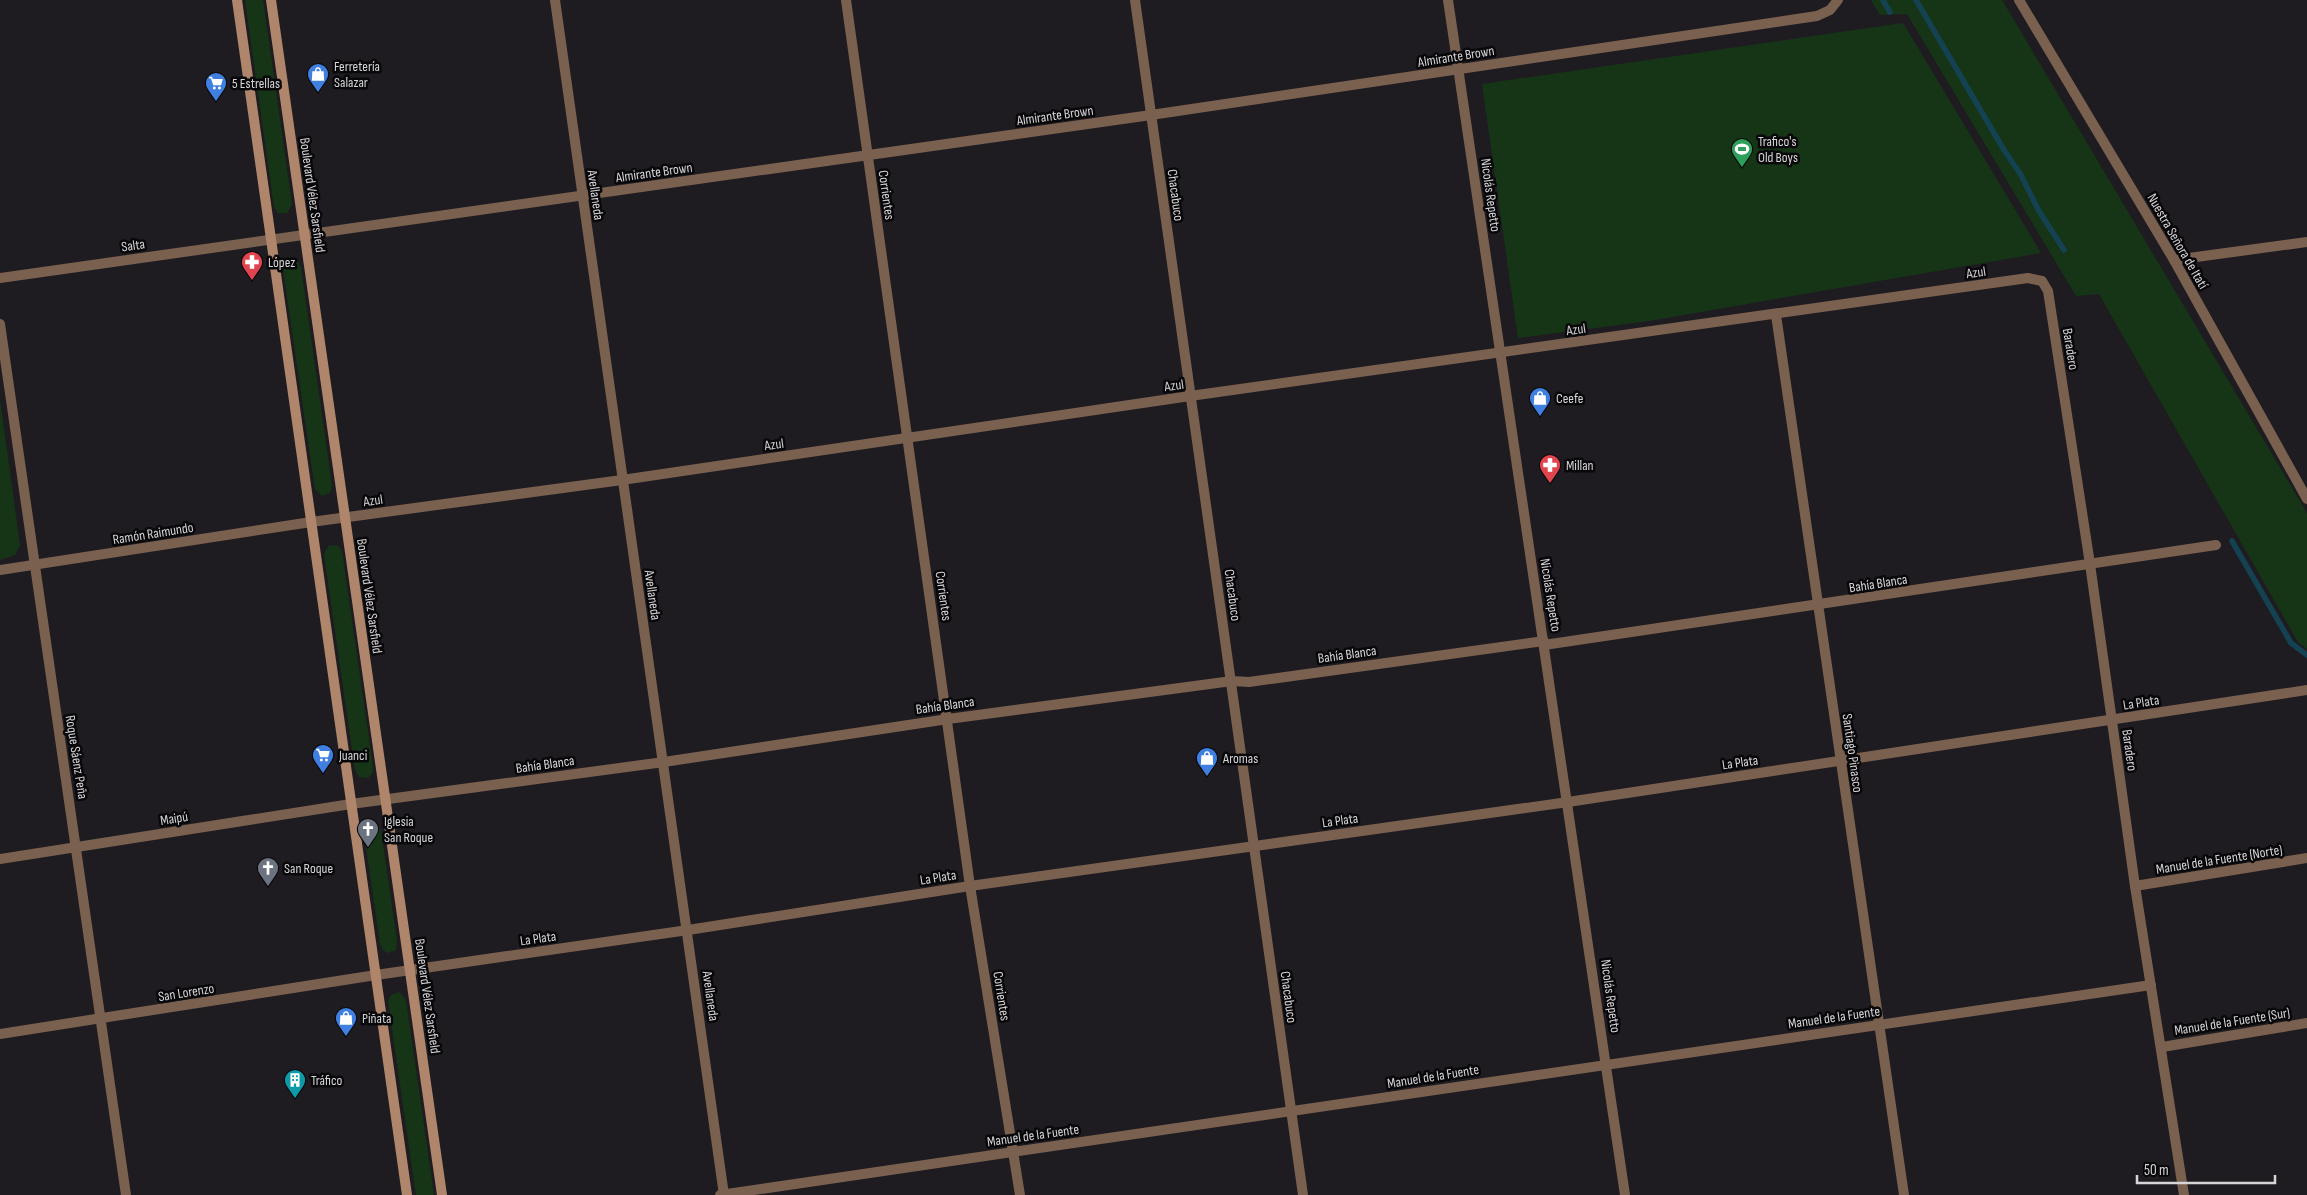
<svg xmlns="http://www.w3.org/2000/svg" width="2307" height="1195" font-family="'Sofia Sans Condensed',sans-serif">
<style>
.green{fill:#163517}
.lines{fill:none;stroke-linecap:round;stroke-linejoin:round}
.stream{stroke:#144253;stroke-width:5.5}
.minor{stroke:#7a604f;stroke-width:10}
.secondary{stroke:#af866b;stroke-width:10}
.labels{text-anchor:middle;stroke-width:5;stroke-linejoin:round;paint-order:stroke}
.street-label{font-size:14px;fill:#d7d5d8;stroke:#080709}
.poi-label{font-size:14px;fill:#d7d5d8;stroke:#080709;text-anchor:start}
</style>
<rect width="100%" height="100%" fill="#1f1c21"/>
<g class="green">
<polygon points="245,0 263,0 292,204 287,213 278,213 274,207"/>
<polygon points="1871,0 2002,0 2307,513 2307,649 2298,642 2099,294 2076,296 1907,14 1880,15"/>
<polygon points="1903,23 2041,253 1649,321 1518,338 1482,84"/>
<polygon points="288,261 298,262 301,267 332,486 330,493 322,496 315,489 283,269"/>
<polygon points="0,400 20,545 15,555 0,560"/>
<polygon points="329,545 338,546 342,551 373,767 373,772 368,778 359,777 355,770 324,554"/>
<polygon points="375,824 381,830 397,941 396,950 387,953 382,949 380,943 364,833 366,827"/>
<polygon points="399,992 406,1000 434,1195 416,1195 388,1001 391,995"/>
</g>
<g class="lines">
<g class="stream">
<polyline points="1883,0 1890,12"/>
<polyline points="1916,0 2004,150 2021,175 2039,211 2064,250"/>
<polyline points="2232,541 2291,643 2307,655"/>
</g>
<g class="minor">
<polyline points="555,0 724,1195"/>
<polyline points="846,0 970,886 1020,1195"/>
<polyline points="1135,0 1303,1195"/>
<polyline points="1448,0 1625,1195"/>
<polyline points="2019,0 2174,260 2307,499"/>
<polyline points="2174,260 2307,242"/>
<polyline points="0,278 1151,115 1817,16 1830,10 1838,0"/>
<polyline points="1776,315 1904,1195"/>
<polyline points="0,324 126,1195"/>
<polyline points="0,570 311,522 622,480 1190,396 2028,278 2042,281 2048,291 2090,564 2135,886 2184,1195"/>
<polyline points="1544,645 2216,545"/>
<polyline points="0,859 351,804 664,762 948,719 1232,681 1249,682 1544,641"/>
<polyline points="2135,886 2307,858"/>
<polyline points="0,1034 376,975 688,930 970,886 1568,802 2307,690"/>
<polyline points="2162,1047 2307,1023"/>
<polyline points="720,1195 2151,985"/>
</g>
<g class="secondary">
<polyline points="237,0 407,1195"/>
<polyline points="271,0 442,1195"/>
</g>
</g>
<defs>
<g id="shop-pin" transform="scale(1.125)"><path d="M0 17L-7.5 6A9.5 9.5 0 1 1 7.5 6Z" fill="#3f7fe0" stroke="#080709"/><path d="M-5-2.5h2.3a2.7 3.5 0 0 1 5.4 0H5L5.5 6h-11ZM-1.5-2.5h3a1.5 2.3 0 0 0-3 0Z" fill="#fff"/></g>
<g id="supermarket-pin" transform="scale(1.125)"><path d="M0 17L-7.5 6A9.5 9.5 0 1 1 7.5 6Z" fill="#3f7fe0" stroke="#080709"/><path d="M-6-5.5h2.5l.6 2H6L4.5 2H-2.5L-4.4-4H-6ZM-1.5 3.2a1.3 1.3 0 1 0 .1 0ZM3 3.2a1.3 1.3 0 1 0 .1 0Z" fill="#fff"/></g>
<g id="stadium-pin" transform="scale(1.125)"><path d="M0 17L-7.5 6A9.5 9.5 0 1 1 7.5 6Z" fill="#2e9e5b" stroke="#080709"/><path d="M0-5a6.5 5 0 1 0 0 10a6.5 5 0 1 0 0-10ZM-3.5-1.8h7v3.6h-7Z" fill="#fff"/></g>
<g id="pharmacy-pin" transform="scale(1.125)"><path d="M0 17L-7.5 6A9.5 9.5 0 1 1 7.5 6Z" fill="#e0444e" stroke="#080709"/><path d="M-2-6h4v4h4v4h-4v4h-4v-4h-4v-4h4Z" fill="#fff"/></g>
<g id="church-pin" transform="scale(1.125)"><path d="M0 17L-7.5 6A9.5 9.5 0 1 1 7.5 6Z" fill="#6b7280" stroke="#080709"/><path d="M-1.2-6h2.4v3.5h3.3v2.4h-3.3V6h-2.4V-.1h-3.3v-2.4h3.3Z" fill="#fff"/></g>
<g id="building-pin" transform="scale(1.125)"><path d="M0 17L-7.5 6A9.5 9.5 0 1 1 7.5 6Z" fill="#0f9aa8" stroke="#080709"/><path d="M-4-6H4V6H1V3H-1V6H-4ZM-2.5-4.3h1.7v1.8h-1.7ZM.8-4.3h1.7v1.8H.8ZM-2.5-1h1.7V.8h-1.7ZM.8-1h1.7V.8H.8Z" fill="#fff"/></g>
</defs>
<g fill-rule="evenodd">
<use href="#shop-pin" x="318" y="74"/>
<use href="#supermarket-pin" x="216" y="83"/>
<use href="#stadium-pin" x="1742" y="149"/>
<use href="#pharmacy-pin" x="252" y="262"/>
<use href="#shop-pin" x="1540" y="398"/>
<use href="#pharmacy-pin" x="1550" y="465"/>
<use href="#supermarket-pin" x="323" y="755"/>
<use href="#shop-pin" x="1207" y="758"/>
<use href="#church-pin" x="368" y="829"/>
<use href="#church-pin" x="268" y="868"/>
<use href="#shop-pin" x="346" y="1018"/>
<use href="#building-pin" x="295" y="1080"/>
</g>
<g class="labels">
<g class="street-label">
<text transform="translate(1456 56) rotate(-9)" y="5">Almirante Brown</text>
<text transform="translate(1055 115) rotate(-8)" y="5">Almirante Brown</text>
<text transform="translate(654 172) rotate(-8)" y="5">Almirante Brown</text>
<text transform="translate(313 195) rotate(82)" y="5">Boulevard Vélez Sarsfield</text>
<text transform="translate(596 195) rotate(82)" y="5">Avellaneda</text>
<text transform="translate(887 195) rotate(82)" y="5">Corrientes</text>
<text transform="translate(1176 195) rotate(82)" y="5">Chacabuco</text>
<text transform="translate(1491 195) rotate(82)" y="5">Nicolás Repetto</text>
<text transform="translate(2178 241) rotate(60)" y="5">Nuestra Señora de Itatí</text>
<text transform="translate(133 245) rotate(-8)" y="5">Salta</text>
<text transform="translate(1976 272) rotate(-8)" y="5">Azul</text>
<text transform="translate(1576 329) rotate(-8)" y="5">Azul</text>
<text transform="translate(2071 349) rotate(81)" y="5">Baradero</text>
<text transform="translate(1174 385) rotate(-8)" y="5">Azul</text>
<text transform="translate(774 444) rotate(-8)" y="5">Azul</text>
<text transform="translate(373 500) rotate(-8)" y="5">Azul</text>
<text transform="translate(153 533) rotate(-9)" y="5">Ramón Raimundo</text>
<text transform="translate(1878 583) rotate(-9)" y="5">Bahía Blanca</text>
<text transform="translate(653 595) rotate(82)" y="5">Avellaneda</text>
<text transform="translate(1233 595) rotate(82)" y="5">Chacabuco</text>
<text transform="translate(1551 595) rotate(81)" y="5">Nicolás Repetto</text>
<text transform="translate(370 596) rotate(82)" y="5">Boulevard Vélez Sarsfield</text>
<text transform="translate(944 596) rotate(82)" y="5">Corrientes</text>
<text transform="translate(1347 654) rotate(-8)" y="5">Bahía Blanca</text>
<text transform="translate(2141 702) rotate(-9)" y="5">La Plata</text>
<text transform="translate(945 705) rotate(-8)" y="5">Bahía Blanca</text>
<text transform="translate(2130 750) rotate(82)" y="5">Baradero</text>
<text transform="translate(1853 753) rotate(82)" y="5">Santiago Pinasco</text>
<text transform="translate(77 757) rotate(81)" y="5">Roque Sáenz Peña</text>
<text transform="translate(1740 762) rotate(-8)" y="5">La Plata</text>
<text transform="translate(545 764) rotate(-8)" y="5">Bahía Blanca</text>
<text transform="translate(174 818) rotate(-9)" y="5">Maipú</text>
<text transform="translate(1340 820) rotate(-8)" y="5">La Plata</text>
<text transform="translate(2219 859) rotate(-9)" y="5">Manuel de la Fuente (Norte)</text>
<text transform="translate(938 877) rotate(-9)" y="5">La Plata</text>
<text transform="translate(538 938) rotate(-8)" y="5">La Plata</text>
<text transform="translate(186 992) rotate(-9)" y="5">San Lorenzo</text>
<text transform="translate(428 996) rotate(82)" y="5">Boulevard Vélez Sarsfield</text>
<text transform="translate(711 996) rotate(82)" y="5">Avellaneda</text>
<text transform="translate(1002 996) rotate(81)" y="5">Corrientes</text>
<text transform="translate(1611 996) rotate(82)" y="5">Nicolás Repetto</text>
<text transform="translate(1289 997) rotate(82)" y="5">Chacabuco</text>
<text transform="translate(1834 1017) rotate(-8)" y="5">Manuel de la Fuente</text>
<text transform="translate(2232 1021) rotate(-9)" y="5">Manuel de la Fuente (Sur)</text>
<text transform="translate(1433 1076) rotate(-9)" y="5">Manuel de la Fuente</text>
<text transform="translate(1033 1135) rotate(-8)" y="5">Manuel de la Fuente</text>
</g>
<g class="poi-label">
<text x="334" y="71">Ferretería<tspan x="334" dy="16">Salazar</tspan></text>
<text x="232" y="88">5 Estrellas</text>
<text x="1758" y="146">Trafico's<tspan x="1758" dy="16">Old Boys</tspan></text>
<text x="268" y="267">López</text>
<text x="1556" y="403">Ceefe</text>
<text x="1566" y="470">Millan</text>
<text x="339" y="760">Juanci</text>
<text x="1223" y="763">Aromas</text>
<text x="384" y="826">Iglesia<tspan x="384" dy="16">San Roque</tspan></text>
<text x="284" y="873">San Roque</text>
<text x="362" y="1023">Piñata</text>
<text x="311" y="1085">Tráfico</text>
</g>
</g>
<path d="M2137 1175v8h138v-8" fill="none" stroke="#d7d5d8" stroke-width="2.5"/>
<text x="2144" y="1175" font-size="15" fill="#d7d5d8" stroke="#080709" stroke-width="4" paint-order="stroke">50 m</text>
</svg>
